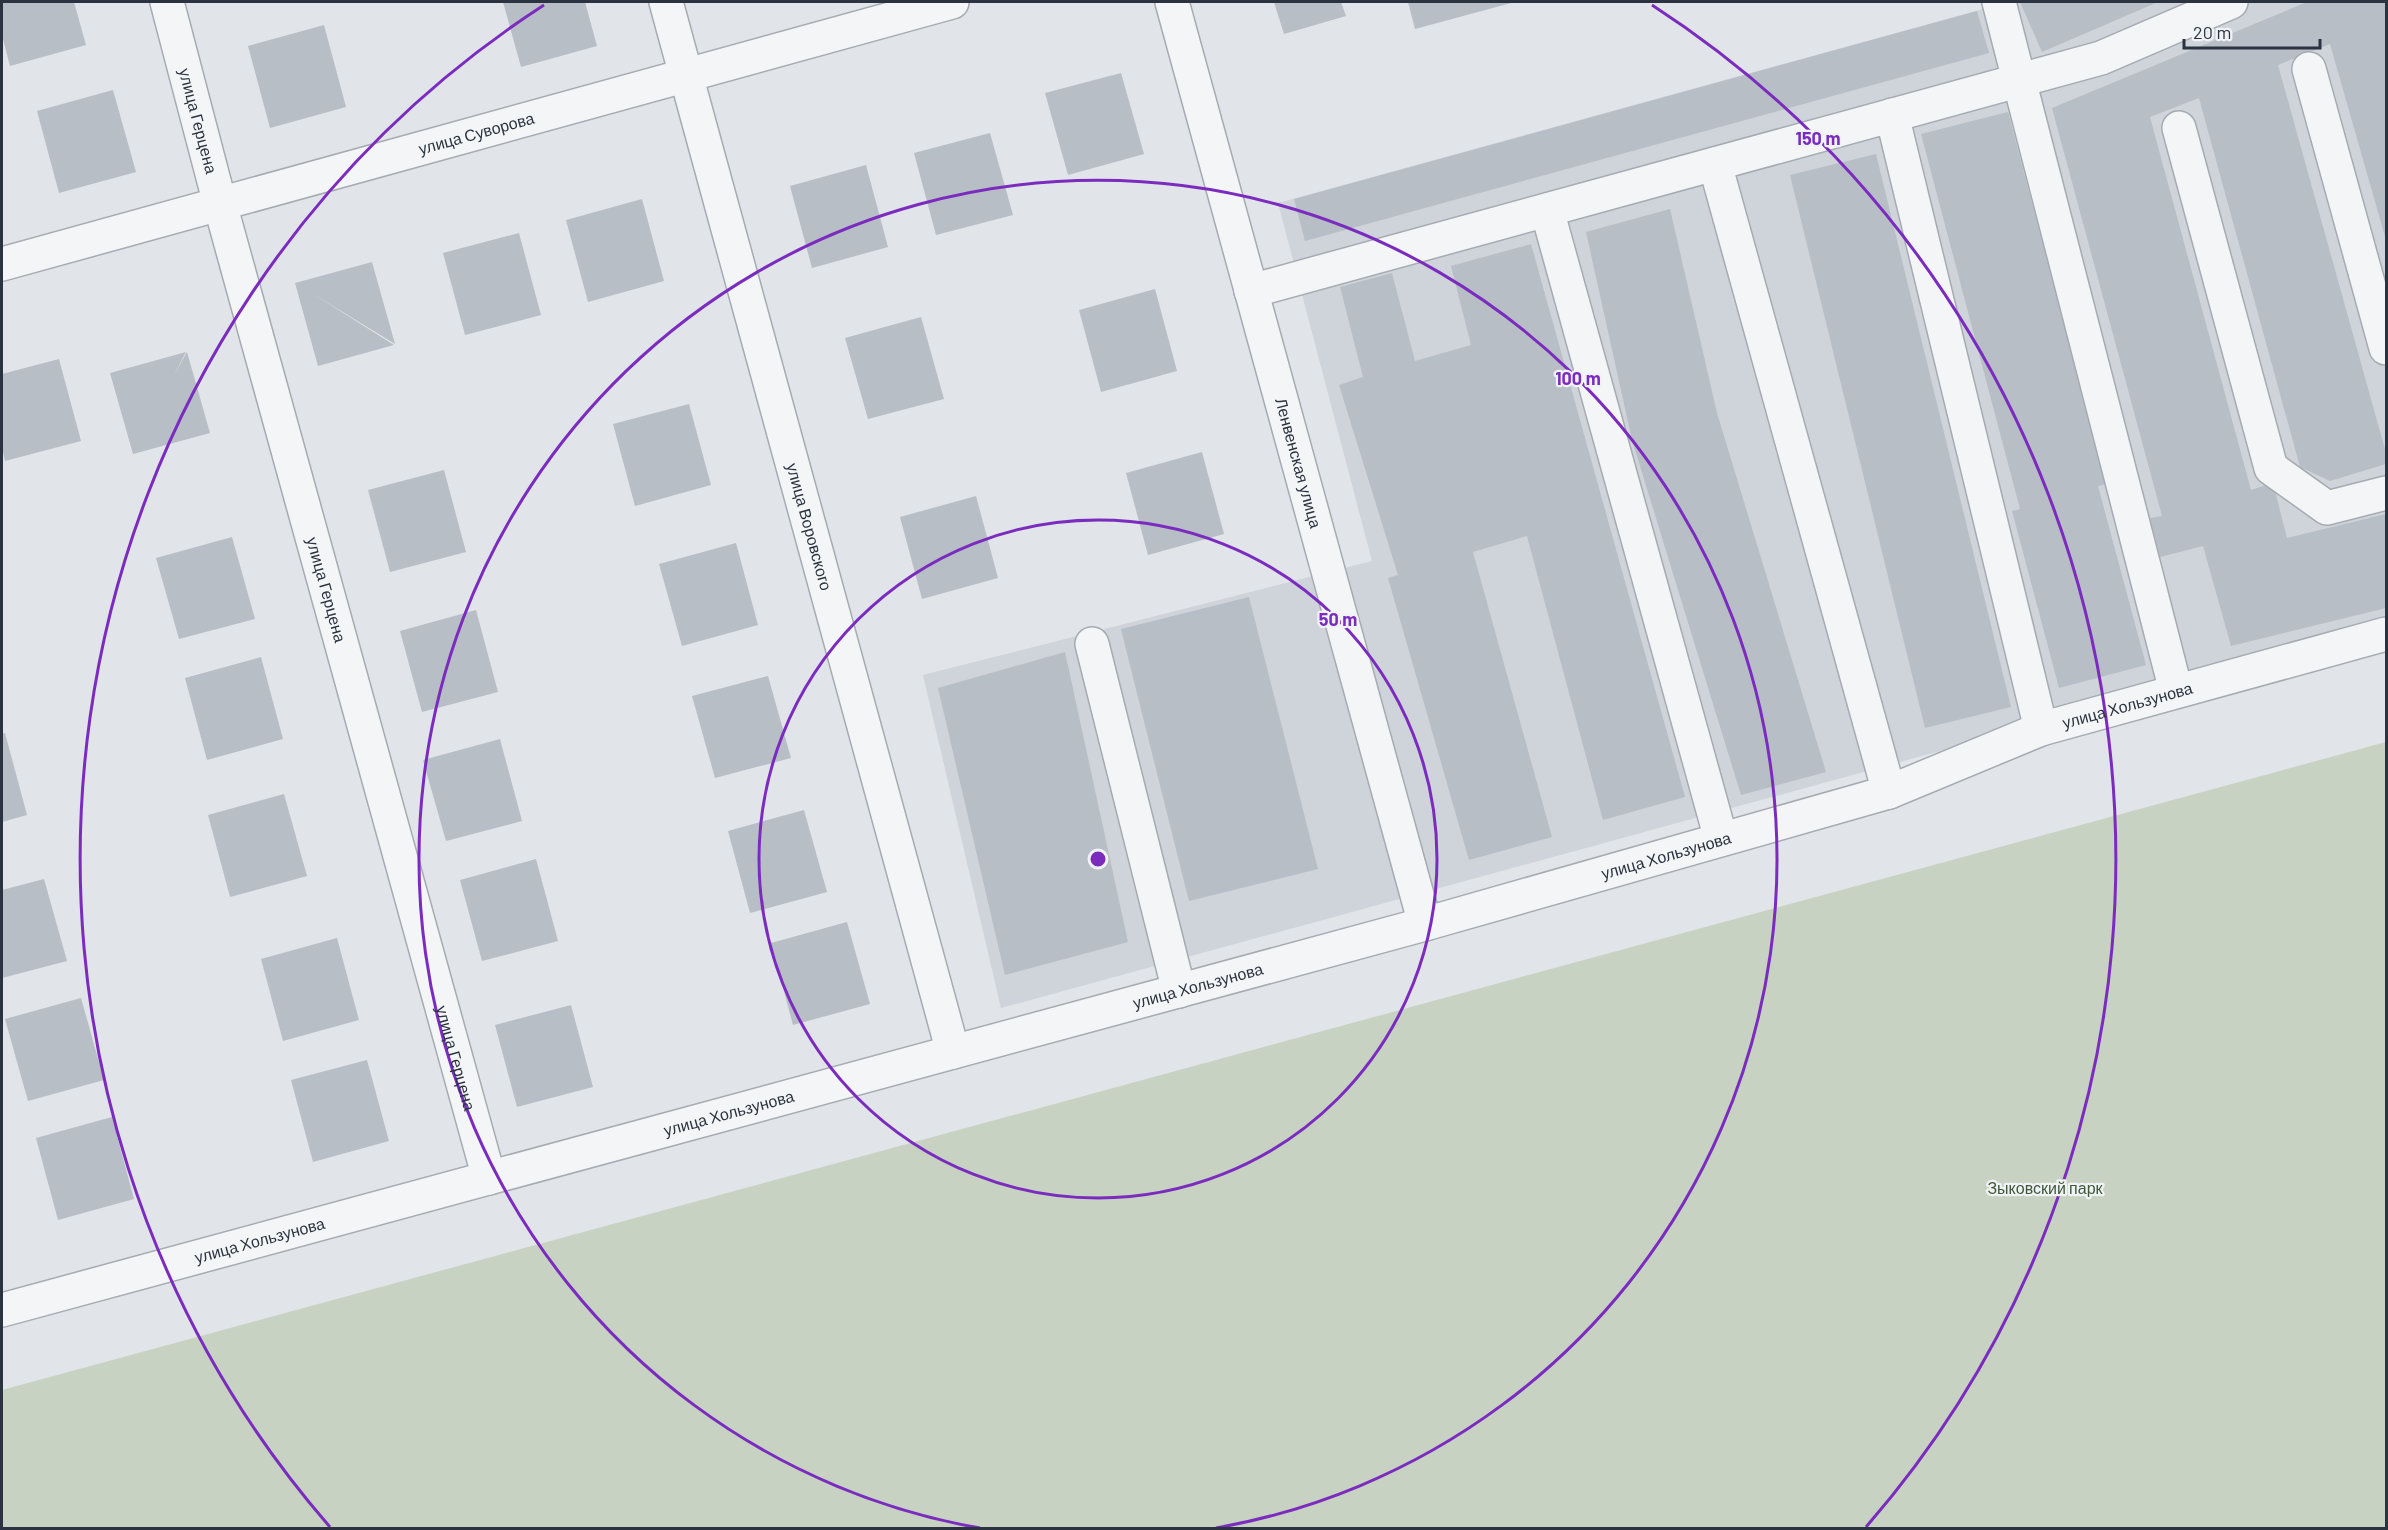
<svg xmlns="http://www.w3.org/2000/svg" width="2388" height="1530" font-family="Barlow,sans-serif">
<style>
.built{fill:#cfd3da}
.green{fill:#c7d2c2}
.building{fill:#b8bec5}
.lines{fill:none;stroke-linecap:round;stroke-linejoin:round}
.minor-casing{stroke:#a6abb2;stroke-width:36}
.minor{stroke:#f3f5f7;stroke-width:33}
.ring{fill:none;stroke:#7b2cbf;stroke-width:3}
.labels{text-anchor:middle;stroke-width:4.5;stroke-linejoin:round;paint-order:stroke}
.street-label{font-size:16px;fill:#2a333f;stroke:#f0f3f6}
.park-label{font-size:16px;fill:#405938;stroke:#f0f3f6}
.centre{fill:#7b2cbf;stroke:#f0f3f6;stroke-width:3}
.ring-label{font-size:18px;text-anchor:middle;font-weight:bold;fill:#7b2cbf;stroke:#f0f3f6;stroke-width:4.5;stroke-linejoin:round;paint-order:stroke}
</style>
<rect width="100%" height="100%" fill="#e1e4e8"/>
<polygon class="built" points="1981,2 2386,2 2386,629 1001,1008 923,675 1372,561 1278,203 1983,9"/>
<polygon class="green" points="2386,742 2386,1528 2,1528 2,1390"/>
<g class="building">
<polygon points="2,2 74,2 86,45 10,66 2,35"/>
<polygon points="503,2 585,2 597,46 521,67"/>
<polygon points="1274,2 1341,2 1346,16 1284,34"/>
<polygon points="1408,2 1515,2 1415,29"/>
<polygon points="2020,2 2158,2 2042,52"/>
<polygon points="2307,2 2386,2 2386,240 2330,44 2278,65 2386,453 2386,464 2330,481 2300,467 2199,98 2150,117 2251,490 2273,483 2287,538 2386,514 2386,608 2231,646 2203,546 2160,557 2150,518 2162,516 2052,108"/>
<polygon points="1977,11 1989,53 1305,241 1294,199"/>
<polygon points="324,25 346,107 270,128 248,46"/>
<polygon points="1121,73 1144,154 1068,175 1045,93"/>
<polygon points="113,90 136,172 59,193 37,111"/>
<polygon points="2008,112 2106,484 2098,486 2146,665 2059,688 2012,511 2020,509 1921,134"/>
<polygon points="990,133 1013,215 936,235 914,153"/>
<polygon points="1876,154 2011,707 1925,728 1790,175"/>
<polygon points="866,165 888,247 812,268 790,186"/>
<polygon points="642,199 664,281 588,302 566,220"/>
<polygon points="1670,209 1717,413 1826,772 1741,795 1632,440 1586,232"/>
<polygon points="519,233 541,315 465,335 443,253"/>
<polygon points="1531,244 1685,797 1603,820 1527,536 1473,552 1552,837 1469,860 1388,578 1398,575 1339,385 1363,377 1340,287 1392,273 1415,361 1471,345 1451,266"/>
<polygon points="372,262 395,344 310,292 394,345 318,366 295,283"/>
<polygon points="1155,289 1177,371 1101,392 1079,310"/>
<polygon points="921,317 944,399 868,419 845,338"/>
<polygon points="186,352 173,377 187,352 210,433 133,454 110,373"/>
<polygon points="59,359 81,441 5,461 2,448 2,374"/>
<polygon points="689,404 711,485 635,506 613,424"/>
<polygon points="1202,452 1224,534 1148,555 1126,473"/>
<polygon points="444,470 466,552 390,572 368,490"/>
<polygon points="976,496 998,578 922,599 900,517"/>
<polygon points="232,537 255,619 179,639 156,558"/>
<polygon points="736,543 758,625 682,646 659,564"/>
<polygon points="1249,597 1318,869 1189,901 1121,629"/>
<polygon points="476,610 498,692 422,712 400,631"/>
<polygon points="1065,652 1128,942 1005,975 938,688"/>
<polygon points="261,657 283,739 207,760 185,678"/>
<polygon points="768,676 791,758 715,778 692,696"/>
<polygon points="5,733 27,815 2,822 2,734"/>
<polygon points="500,739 522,821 446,841 423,760"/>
<polygon points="284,794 307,876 230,897 208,815"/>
<polygon points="804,810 827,892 750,913 728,831"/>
<polygon points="536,859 558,941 482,961 460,880"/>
<polygon points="44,879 67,961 2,978 2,890"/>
<polygon points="847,922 870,1004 793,1025 771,943"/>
<polygon points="337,938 359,1020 283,1041 261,959"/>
<polygon points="81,998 104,1080 28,1101 5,1019"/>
<polygon points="571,1005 593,1087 517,1107 495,1025"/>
<polygon points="367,1060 389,1141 313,1162 291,1080"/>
<polygon points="112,1117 134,1199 58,1220 36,1138"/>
</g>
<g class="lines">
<g class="minor-casing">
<g id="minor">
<path id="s1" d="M167 2 220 204 489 1178"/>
<path id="s2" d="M666 2 953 1052"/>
<path id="s3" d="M1172 2 1425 924"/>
<polyline points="1999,2 2176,691"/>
<polyline points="2309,69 2386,348"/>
<polyline points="1892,115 2041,729"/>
<polyline points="2179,128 2271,468 2327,508 2386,493"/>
<polyline points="1715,164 1889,792"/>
<polyline points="1547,210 1721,839"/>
<path id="s4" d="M2 264 952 2"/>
<polyline points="1251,291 2101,58 2231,2"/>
<polyline points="1092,644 1179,991"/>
<path id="s5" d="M2 1310 1425 924 1889 792 2041 729 2386 634"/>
</g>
</g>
<use href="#minor" class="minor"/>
</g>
<g class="ring">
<circle cx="1098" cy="859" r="339"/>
<path d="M980 1528A679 679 0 1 1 1216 1528"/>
<path d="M330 1527A1018 1018 0 0 1 544 5M1652 5A1018 1018 0 0 1 1866 1527"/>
</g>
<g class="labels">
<g class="street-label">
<text dy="6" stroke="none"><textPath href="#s1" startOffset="123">улица Герцена</textPath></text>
<text dy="6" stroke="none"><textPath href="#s4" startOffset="492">улица Суворова</textPath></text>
<text dy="6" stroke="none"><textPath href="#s3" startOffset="478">Ленвенская улица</textPath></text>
<text dy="6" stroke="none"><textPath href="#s2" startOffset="544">улица Воровского</textPath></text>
<text dy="6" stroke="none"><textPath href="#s1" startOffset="609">улица Герцена</textPath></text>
<text dy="6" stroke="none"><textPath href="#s5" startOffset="2211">улица Хользунова</textPath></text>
<text dy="6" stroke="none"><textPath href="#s5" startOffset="1725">улица Хользунова</textPath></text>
<text dy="6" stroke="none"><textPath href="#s5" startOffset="1239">улица Хользунова</textPath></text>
<text dy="6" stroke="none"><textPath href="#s1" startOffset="1095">улица Герцена</textPath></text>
<text dy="6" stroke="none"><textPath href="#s5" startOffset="753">улица Хользунова</textPath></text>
<text dy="6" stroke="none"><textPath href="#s5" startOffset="267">улица Хользунова</textPath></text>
</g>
<g class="park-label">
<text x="2045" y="1194">Зыковский парк</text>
</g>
</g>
<circle cx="1098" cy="859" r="9" class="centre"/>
<g class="ring-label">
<text x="1818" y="145">150 m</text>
<text x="1578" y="385">100 m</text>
<text x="1338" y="626">50 m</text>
</g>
<rect width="2388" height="1530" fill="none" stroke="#2a333f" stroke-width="6"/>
<path d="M2184 39v9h136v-9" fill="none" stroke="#2a333f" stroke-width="3"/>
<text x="2193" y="39" font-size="18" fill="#2a333f" stroke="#f0f3f6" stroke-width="4.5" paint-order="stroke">20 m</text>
</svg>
